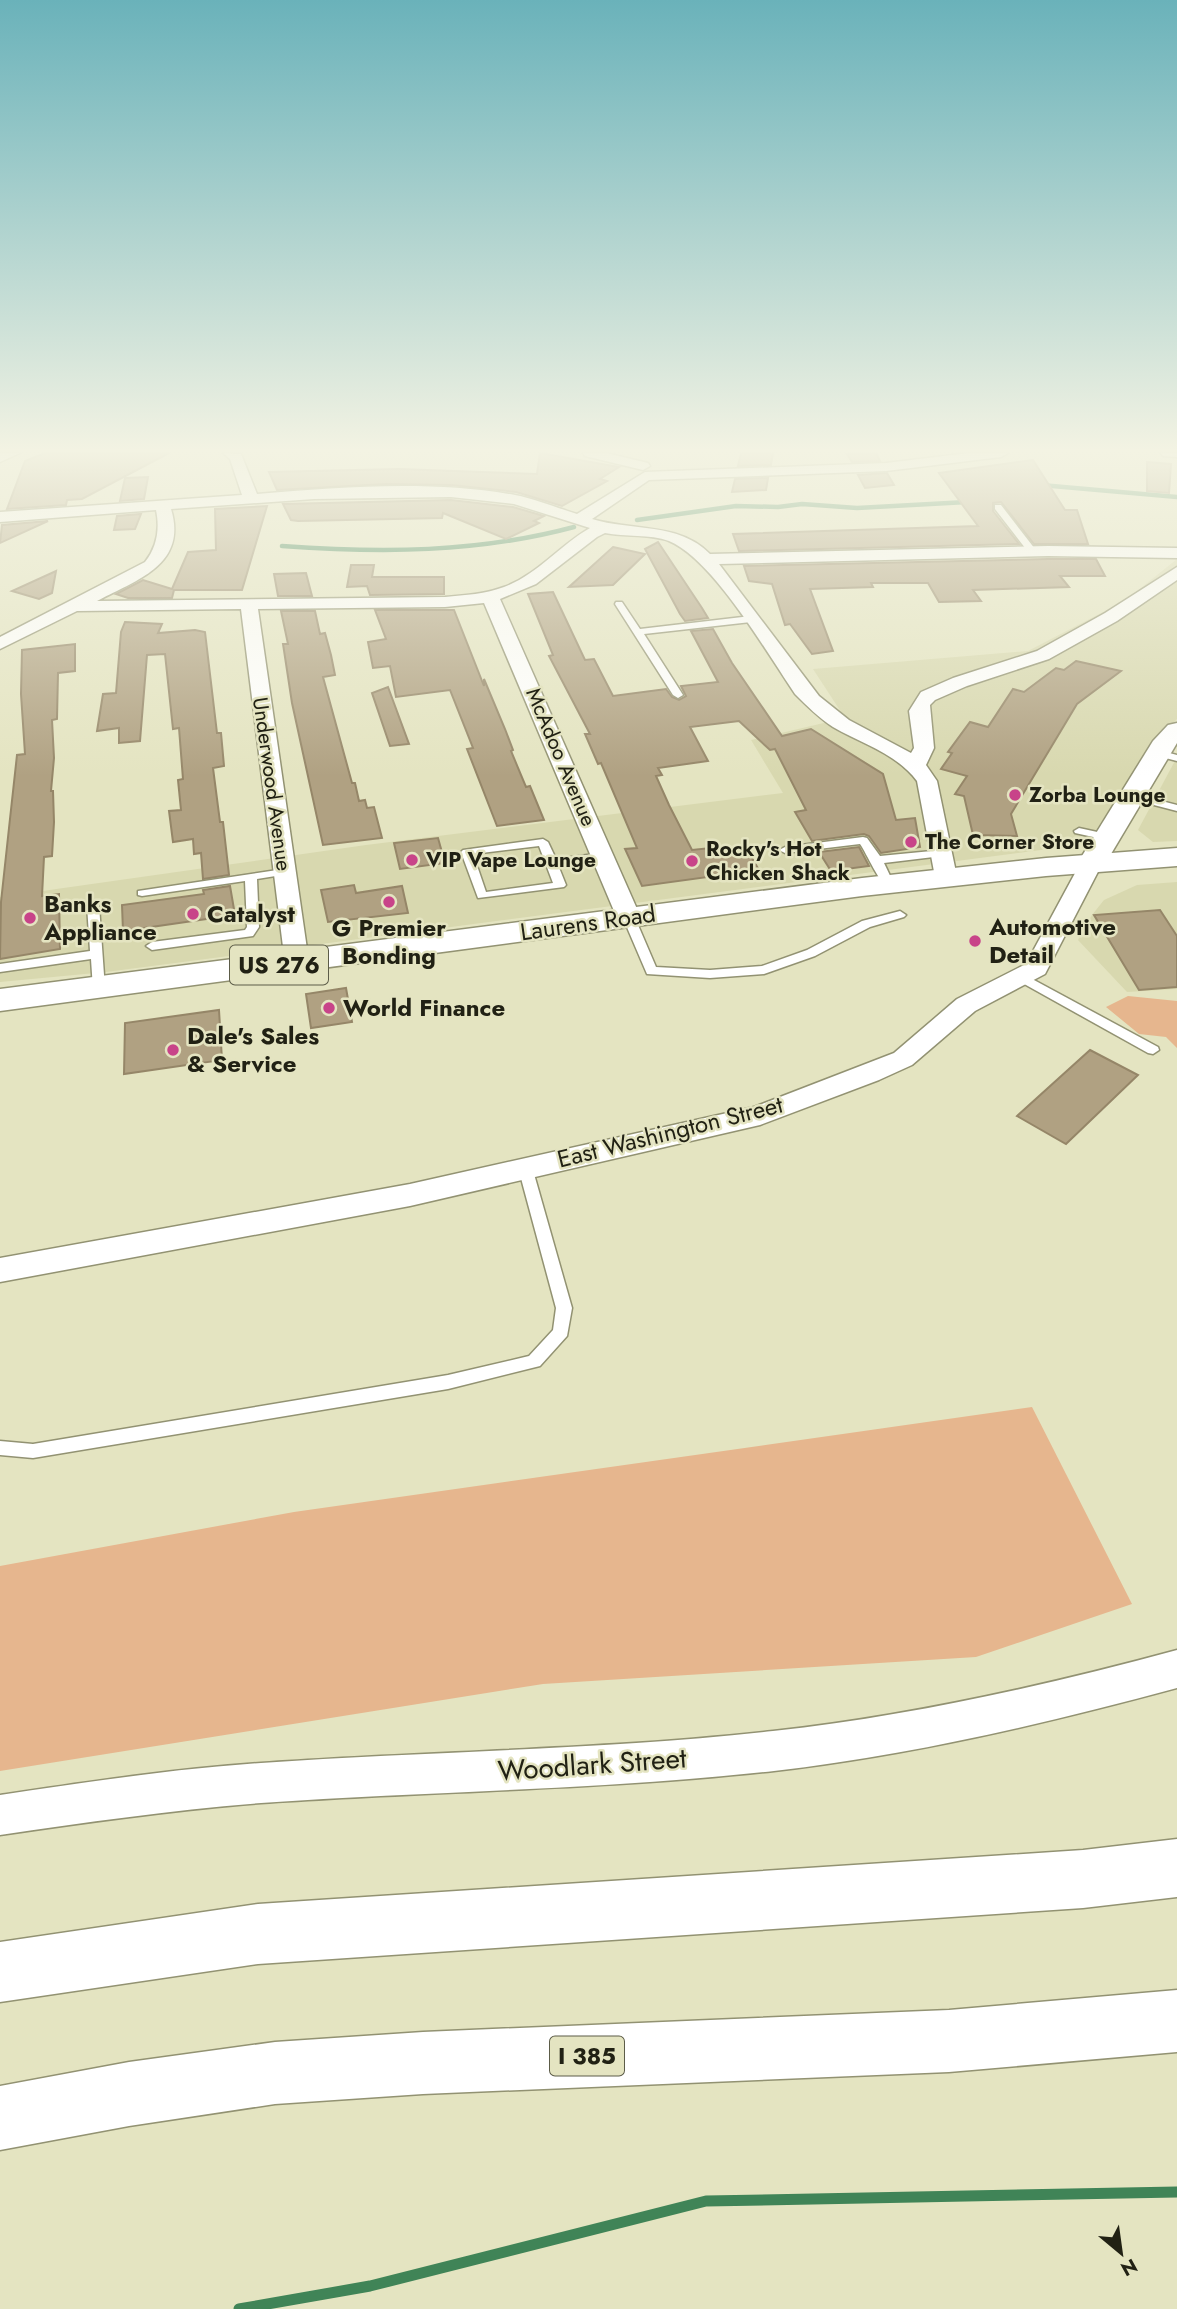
<svg xmlns="http://www.w3.org/2000/svg" width="1177" height="2309" font-family="Jost,sans-serif">
<style>
.built{fill:#d8d8af}
.green{fill:#e6b68e}
.lines{fill:none;stroke-linecap:round;stroke-linejoin:round}
.stream-far1{stroke:#408457;stroke-width:4.5}
.stream{stroke:#408457;stroke-width:11}
.building{fill:#b0a182;stroke:#958668;stroke-width:2}
.service-casing{stroke:#929272;stroke-width:3}
.minor-casing{stroke:#929272;stroke-width:3}
.tertiary-casing{stroke:#929272;stroke-width:3}
.primary-casing{stroke:#929272;stroke-width:3}
.motorway-casing{stroke:#929272;stroke-width:3}
.service{fill:#fff;fill-rule:evenodd}
.minor{fill:#fff;fill-rule:evenodd}
.tertiary{fill:#fff;fill-rule:evenodd}
.primary{fill:#fff;fill-rule:evenodd}
.motorway{fill:#fff;fill-rule:evenodd}
.poi-dot{fill:#c84489;stroke:#e4e4c1;stroke-width:2.5}
.labels{text-anchor:middle;stroke-width:5;stroke-linejoin:round;paint-order:stroke}
.far-street-label{font-size:21px;fill:#212114;stroke:#e4e4c1}
.far-poi-label{font-size:21px;font-weight:bold;fill:#212114;stroke:#e4e4c1;text-anchor:start}
.shield{fill:#e4e4c1;stroke:#5c5c48;stroke-width:2}
.shield-label{font-size:23px;font-weight:bold;fill:#212114}
.poi-label{font-size:24px;font-weight:bold;fill:#212114;stroke:#e4e4c1;text-anchor:start}
.street-label{font-size:24px;fill:#212114;stroke:#e4e4c1}
.near-street-label{font-size:28px;fill:#212114;stroke:#e4e4c1}
</style>
<rect width="100%" height="100%" fill="#e4e4c1"/>
<g class="built">
<polygon points="1177,559 1177,719 1148,750 1087,844 106,972 0,982 0,897 366,845 783,793 751,740 845,718 813,669 1028,651 1126,600"/>
<polygon points="1177,757 1177,841 1153,842 1138,830"/>
<polygon points="1177,882 1177,989 1127,992 1078,940 1092,915 1104,900 1137,885"/>
</g>
<g class="green">
<polygon points="1128,996 1177,1001 1177,1048 1166,1037 1139,1034 1106,1007"/>
<polygon points="1032,1407 1132,1604 976,1657 543,1684 0,1771 0,1566 294,1512"/>
</g>
<g class="lines">
<g class="stream-far1">
<polyline points="1041,485 1177,497"/>
<polyline points="637,520 736,506 778,507 802,504 857,508 967,502"/>
<path d="M282 546C381 553 477 553 574 527"/>
</g>
<polyline class="stream" points="239,2309 370,2286 706,2201 1177,2192"/>
</g>
<g class="building">
<polygon points="45,453 169,453 82,499 67,500 66,505 7,509 25,461"/>
<polygon points="540,453 619,467 600,479 607,481 562,506 516,492 451,485 386,484 277,490 269,472 399,469 537,474"/>
<polygon points="741,453 773,453 771,465 738,466"/>
<polygon points="876,453 880,461 852,462 847,454"/>
<polygon points="1033,460 1065,510 1077,510 1088,544 1034,544 1001,502 993,503 993,511 1019,544 739,551 733,534 978,526 939,473"/>
<polygon points="1147,462 1171,464 1169,493 1147,491"/>
<polygon points="887,473 894,485 865,488 858,475"/>
<polygon points="148,477 144,499 120,501 125,478"/>
<polygon points="768,478 766,490 732,492 735,479"/>
<polygon points="451,500 513,507 544,516 534,521 539,523 506,539 443,513 442,518 298,521 291,520 283,504"/>
<polygon points="267,506 242,590 174,590 172,598 128,598 116,594 143,580 172,589 188,552 216,550 215,509"/>
<polygon points="141,514 135,529 114,530 117,516"/>
<polygon points="48,521 0,543 2,525"/>
<polygon points="658,542 702,608 708,618 685,621 680,614 645,549"/>
<polygon points="613,547 645,554 613,585 569,587"/>
<polygon points="1048,559 1096,559 1105,576 1060,576 1069,587 973,590 981,601 939,602 928,583 871,583 873,587 810,589 833,651 812,654 790,624 785,625 772,584 749,581 744,566"/>
<polygon points="351,565 374,565 372,577 444,577 444,594 370,595 367,586 347,587"/>
<polygon points="56,571 52,593 39,599 12,591"/>
<polygon points="306,573 312,596 278,596 274,574"/>
<polygon points="553,592 585,660 594,659 613,696 666,689 672,697 679,700 686,696 681,686 718,682 691,631 713,629 732,663 782,736 811,729 883,774 896,820 915,818 920,847 881,853 869,836 864,834 812,841 795,812 806,810 775,749 770,750 739,721 690,727 708,761 658,768 662,775 656,776 669,805 692,850 720,847 722,852 746,848 759,870 642,886 625,849 637,848 601,763 598,764 585,734 590,734 549,656 553,655 528,594"/>
<polygon points="375,610 454,610 484,686 484,679 505,729 513,750 511,751 526,787 530,786 544,820 497,826 467,749 473,748 450,690 396,697 390,666 373,668 368,642 386,639"/>
<polygon points="281,611 315,611 320,634 325,633 331,655 335,675 323,677 352,783 355,783 359,801 365,800 367,808 374,807 382,838 323,845 292,703 283,644 288,644"/>
<polygon points="125,622 162,624 158,633 195,630 205,632 217,733 221,733 224,766 213,768 220,822 223,822 229,875 203,879 201,853 194,854 193,839 173,842 169,811 181,810 178,780 183,779 179,728 173,729 165,654 147,655 140,741 119,743 119,728 97,731 103,694 116,693 121,632"/>
<polygon points="75,644 75,671 58,673 57,719 52,720 54,758 51,791 53,791 54,822 52,856 44,857 42,896 59,894 60,949 0,959 1,902 9,828 17,755 25,754 21,694 22,650"/>
<polygon points="1076,661 1121,671 1077,704 1011,814 1017,836 973,835 964,796 955,794 967,776 941,769 952,753 948,752 970,722 988,727 1013,689 1024,692 1056,668 1064,670"/>
<polygon points="388,687 409,744 390,746 372,693"/>
<polygon points="438,838 445,863 400,869 394,843"/>
<polygon points="859,847 869,866 831,871 819,852"/>
<polygon points="354,885 356,893 402,886 408,913 328,922 321,890"/>
<polygon points="230,886 235,915 123,931 122,905 204,894 203,890"/>
<polygon points="1160,910 1177,936 1177,987 1139,990 1094,915"/>
<polygon points="346,988 352,1022 311,1028 306,994"/>
<polygon points="219,1010 222,1060 124,1074 125,1023"/>
<polygon points="1090,1050 1138,1075 1066,1144 1017,1116"/>
</g>
<g class="lines">
<g class="service-casing">
<g id="service">
<polygon points="995,505 1001,505 1035,549 1035,553 1029,553 995,509"/>
<polygon points="616,602 622,602 640,629 751,616 755,619 751,622 644,634 683,695 678,698 673,695 615,604"/>
<polygon points="1158,750 1177,755 1177,761 1154,755 1154,751"/>
<polygon points="1131,793 1177,805 1177,811 1127,798 1127,794"/>
<polygon points="1079,828 1111,835 1112,837 1107,840 1075,833 1074,831"/>
<path d="M863 837 867 838 880 856 942 850 948 853 942 856 884 863 894 884 888 887C879 883 867 854 860 844L785 853 779 850 785 847Z"/>
<path d="M543 839 548 842 556 859 603 853 609 856 603 859 558 865 566 885 564 887 478 898 461 852 463 850ZM539 846 553 883 486 892 473 854Z"/>
<polygon points="284,869 290,872 288,874 257,879 259,927 253,936 152,950 146,946 152,942 245,930 247,927 245,881 142,896 138,895 138,891"/>
<polygon points="93,902 99,905 105,989 103,992 95,992 93,989 91,959 0,972 0,964 90,951 87,905"/>
<polygon points="900,911 906,915 904,917 870,927 815,956 764,974 710,978 647,974 623,918 629,914 635,918 656,967 710,970 762,966 807,950 862,921"/>
<polygon points="1021,973 1158,1047 1159,1050 1153,1054 1148,1053 1017,980 1015,977"/>
<polygon points="525,1162 532,1167 572,1308 567,1336 540,1366 448,1389 33,1458 0,1455 0,1441 33,1444 448,1375 529,1356 553,1330 556,1308 518,1167"/>
</g>
</g>
<g class="minor-casing">
<g id="minor">
<polygon points="0,453 20,453 0,462"/>
<path d="M223 453 241 454 257 494C342 487 431 480 515 495 536 499 557 508 577 514L645 472 886 463 969 453H1008L1001 457 886 471 649 480 592 519C631 531 679 522 710 554L1048 546 1177 548V558L1048 556 719 564 819 696 849 720 911 753 914 748 909 711 921 692 953 678 1037 651 1105 613 1177 567V580L1117 621 1049 659 967 686 935 700 930 705 934 748 926 765 937 781 957 877 954 882H938L935 877 917 781C896 753 862 744 833 727 819 718 807 706 795 694 767 653 713 559 669 541 650 534 625 537 605 533L597 537 536 584 500 599 641 918 637 923H621L617 918 484 603 445 607 258 609 309 963 306 968 297 971 288 968 285 963 241 609 77 611 0 649V637L145 562C157 547 160 529 156 510L0 522V512L242 495 230 459ZM451 497 514 504 590 528C560 545 537 575 504 587 486 594 465 595 445 597L97 601C136 580 188 565 171 509L314 499Z"/>
<polygon points="583,453 606,453 648,463 650,466 643,470 585,456"/>
<polygon points="1161,453 1177,453 1177,457 1163,456"/>
<polygon points="1091,857 1099,859 1102,864 1045,974 975,1011 912,1065 879,1080 760,1125 410,1206 0,1282 0,1258 410,1184 754,1107 894,1053 957,999 1026,964 1080,864 1083,859"/>
<path d="M1177 1650V1688C1044 1724 911 1755 774 1771 603 1790 432 1791 261 1803 173 1810 87 1822 0 1835V1795C87 1782 173 1769 261 1763 431 1751 603 1750 773 1731 910 1716 1044 1686 1177 1650Z"/>
</g>
</g>
<g class="tertiary-casing">
<polygon id="tertiary" points="1177,723 1177,743 1105,864 1101,870 1091,872 1081,870 1077,864 1153,741 1168,725"/>
</g>
<g class="primary-casing">
<polygon id="primary" points="1177,848 1177,866 1046,876 862,896 0,1011 0,989 862,878 1046,858"/>
</g>
<g class="motorway-casing">
<g id="motorway">
<polygon points="1177,1839 1177,1897 1083,1908 258,1964 0,2002 0,1942 258,1904 1083,1850"/>
<polygon points="1177,1990 1177,2052 949,2072 423,2094 275,2104 129,2126 0,2150 0,2086 129,2062 275,2042 423,2032 949,2010"/>
</g>
</g>
<use href="#service" class="service"/>
<use href="#minor" class="minor"/>
<use href="#tertiary" class="tertiary"/>
<use href="#primary" class="primary"/>
<use href="#motorway" class="motorway"/>
</g>
<linearGradient id="sky" x2="0" y2="1"><stop stop-color="#6ab2ba"/><stop offset="0.58" stop-color="#f3f3e3"/><stop offset="1" stop-color="#f3f3e3" stop-opacity="0"/></linearGradient>
<rect width="1177" height="776" fill="url(#sky)"/>
<g class="poi-dot">
<circle cx="1015" cy="795" r="7"/>
<circle cx="911" cy="842" r="7"/>
<circle cx="412" cy="860" r="7"/>
<circle cx="692" cy="861" r="7"/>
<circle cx="389" cy="902" r="7"/>
<circle cx="193" cy="914" r="7"/>
<circle cx="30" cy="918" r="7"/>
<circle cx="975" cy="941" r="7"/>
<circle cx="329" cy="1008" r="7"/>
<circle cx="173" cy="1050" r="7"/>
</g>
<g class="labels">
<g class="far-street-label">
<text transform="translate(561 757) rotate(67)" y="7">McAdoo Avenue</text>
<text transform="translate(272 784) rotate(82)" y="7">Underwood Avenue</text>
</g>
<g class="far-poi-label">
<text x="1029" y="802">Zorba Lounge</text>
<text x="925" y="849">The Corner Store</text>
<text x="706" y="856">Rocky's Hot<tspan x="706" dy="24">Chicken Shack</tspan></text>
<text x="426" y="867">VIP Vape Lounge</text>
</g>
<g class="shield">
<rect x="230" y="945.5" width="98" height="39" rx="5"/>
<rect x="550" y="2036.5" width="74" height="39" rx="5"/>
</g>
<g class="shield-label">
<text x="279" y="973">US 276</text>
<text x="587" y="2064">I 385</text>
</g>
<g class="poi-label">
<text x="44" y="912">Banks<tspan x="44" dy="28">Appliance</tspan></text>
<text x="207" y="922">Catalyst</text>
<text x="989" y="935">Automotive<tspan x="989" dy="28">Detail</tspan></text>
<text x="389" y="936" text-anchor="middle">G Premier<tspan x="389" dy="28">Bonding</tspan></text>
<text x="343" y="1016">World Finance</text>
<text x="187" y="1044">Dale's Sales<tspan x="187" dy="28">&amp; Service</tspan></text>
</g>
<g class="street-label">
<text transform="translate(588 923) rotate(-8)" y="8">Laurens Road</text>
<text transform="translate(670 1132) rotate(-14)" y="8">East Washington Street</text>
</g>
<g class="near-street-label">
<text transform="translate(592 1764) rotate(-4)" y="10">Woodlark Street</text>
</g>
</g>
<g transform="translate(1121 2253) rotate(151)" stroke="#e4e4c1" stroke-width="5" paint-order="stroke">
<path d="M0-5L12 26L0 18L-12 26Z" fill="#212114"/>
<text y="-10" font-size="19" font-weight="bold" text-anchor="middle" fill="#212114">N</text>
</g>
</svg>
